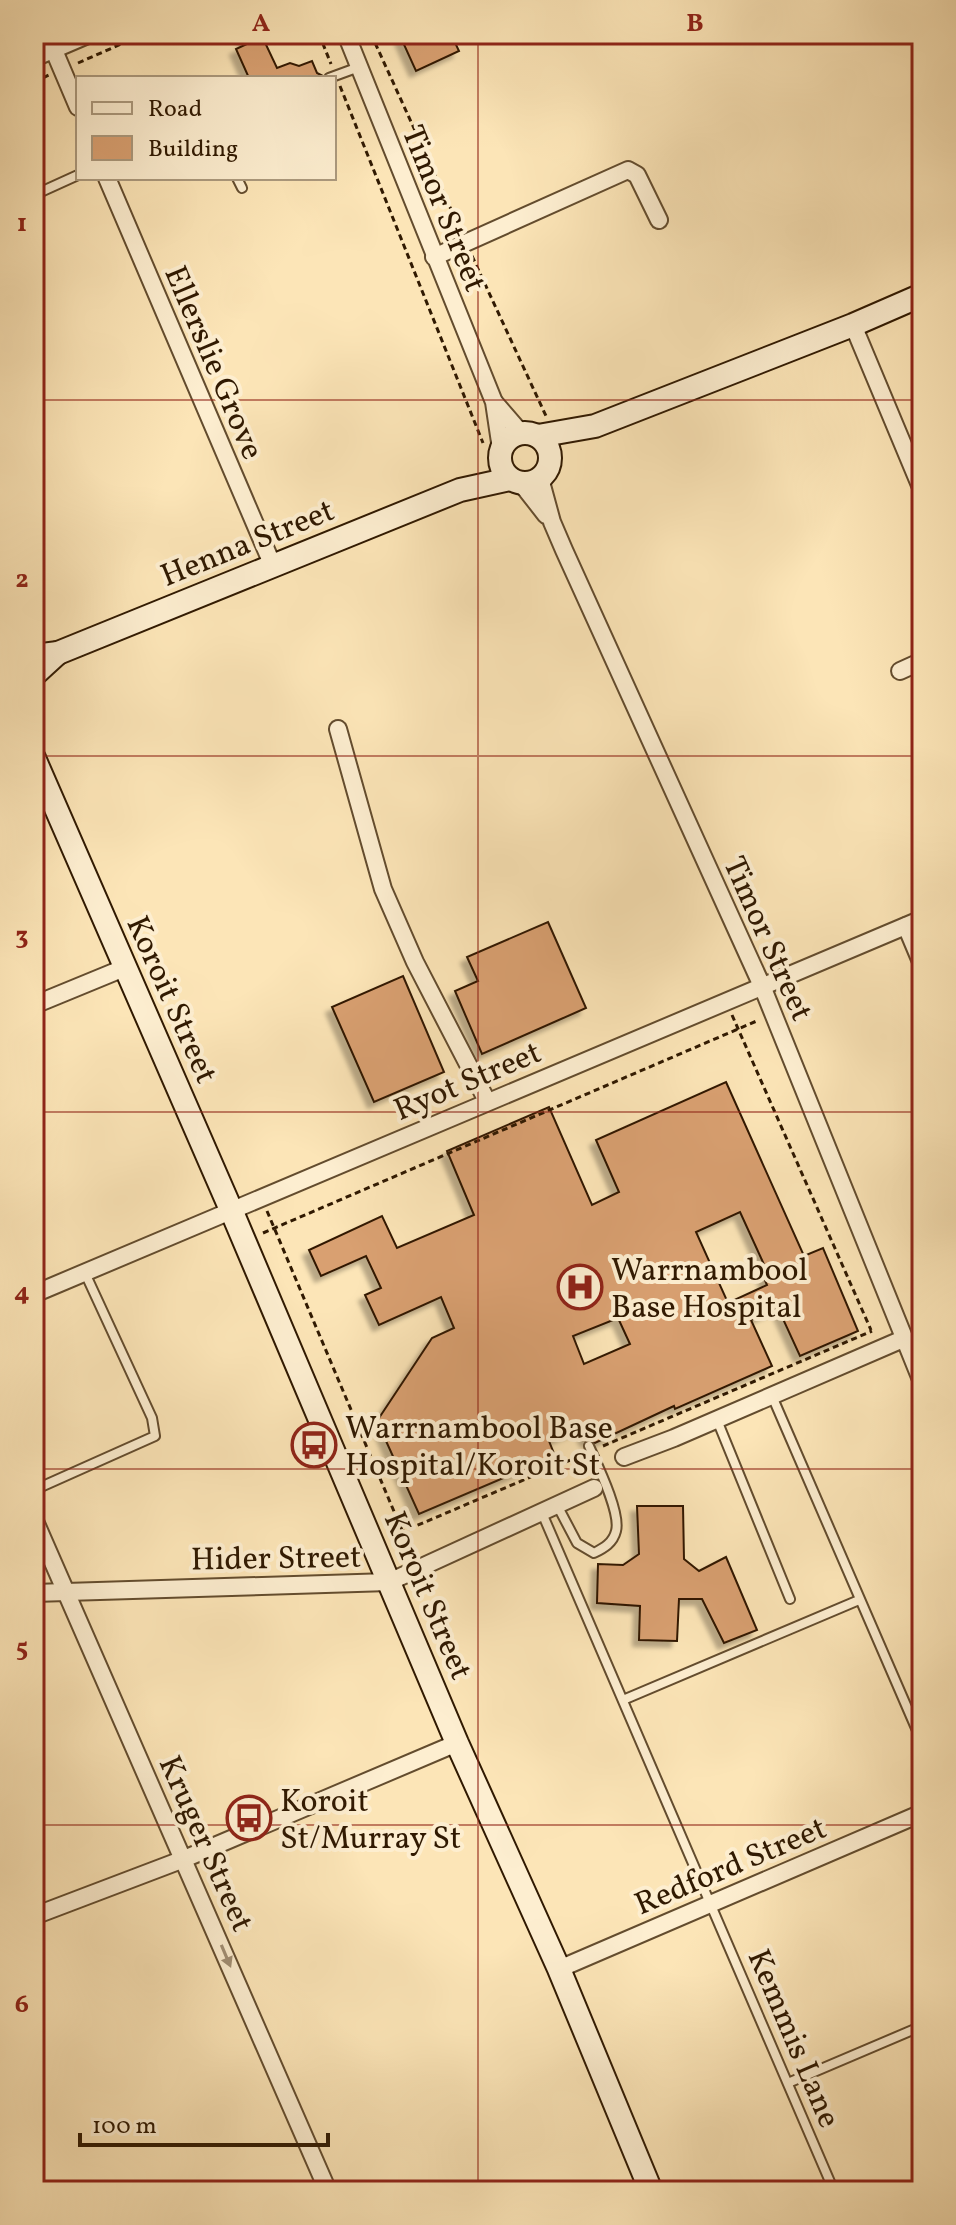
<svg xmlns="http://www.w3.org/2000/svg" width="956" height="2225" font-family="Vollkorn,serif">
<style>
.building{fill:#d9a071;stroke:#301901;stroke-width:2;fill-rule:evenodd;filter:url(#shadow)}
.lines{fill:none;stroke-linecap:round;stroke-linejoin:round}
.lane-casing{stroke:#634c2e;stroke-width:12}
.street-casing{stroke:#634c2e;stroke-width:20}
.secondary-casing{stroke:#301901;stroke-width:26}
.path{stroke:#301901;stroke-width:3;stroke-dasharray:6 4;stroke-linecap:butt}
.lane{stroke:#fdeed0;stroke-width:8}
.street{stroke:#fdeed0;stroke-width:16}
.secondary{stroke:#fdeed0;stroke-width:22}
.oneway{fill:#a18e73}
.grid{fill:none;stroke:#8f2418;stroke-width:2;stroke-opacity:0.55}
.labels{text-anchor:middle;stroke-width:8;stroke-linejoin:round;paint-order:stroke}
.street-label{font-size:32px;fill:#301901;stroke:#fdeed0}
.poi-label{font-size:32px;fill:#301901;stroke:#fdeed0;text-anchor:start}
.neatline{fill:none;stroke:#8f2418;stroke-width:3}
.grid-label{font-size:26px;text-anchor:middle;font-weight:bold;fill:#8f2418}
</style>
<defs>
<filter id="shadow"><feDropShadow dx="-6" dy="6" stdDeviation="2" flood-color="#0004"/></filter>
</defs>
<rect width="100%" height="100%" fill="#fce5b7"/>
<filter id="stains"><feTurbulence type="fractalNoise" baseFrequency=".0025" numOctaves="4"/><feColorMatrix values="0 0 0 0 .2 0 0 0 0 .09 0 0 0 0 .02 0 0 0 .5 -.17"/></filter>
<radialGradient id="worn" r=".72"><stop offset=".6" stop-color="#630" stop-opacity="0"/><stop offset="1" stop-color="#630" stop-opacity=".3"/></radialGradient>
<g class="building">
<polygon points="243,34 261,34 277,68 290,63 299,66 312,61 317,73 323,76 322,78 249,78 236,49 247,44"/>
<polygon points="409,34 451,34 459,51 416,71 401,38"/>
<polygon points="548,922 586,1008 482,1054 455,991 478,981 467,957"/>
<polygon points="403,976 444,1072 374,1102 332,1007"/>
<path d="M726 1082 804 1256 823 1248 858 1331 800 1356 778 1308 751 1320 772 1366 675 1409 674 1406 595 1443 586 1440 581 1428 549 1441 555 1456 419 1514 377 1421 432 1338 454 1328 441 1297 379 1325 365 1295 381 1288 366 1256 321 1276 309 1250 382 1216 397 1248 474 1215 447 1151 549 1107 592 1205 619 1192 596 1140ZM740 1212 767 1271 762 1273 767 1285 728 1303 696 1232ZM618 1318 630 1344 584 1364 573 1336Z"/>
<polygon points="637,1506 683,1506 684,1559 699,1571 726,1557 757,1630 724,1643 702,1599 679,1599 677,1641 639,1640 640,1606 597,1603 598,1564 623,1565 639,1554"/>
</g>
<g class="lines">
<g class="lane-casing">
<g id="lane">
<polyline points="329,78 359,67"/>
<polyline points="237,178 242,188"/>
<polyline points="34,195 78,175"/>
<polyline points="772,1396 922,1742"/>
<polyline points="717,1420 790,1599"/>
<polyline points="34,1490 155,1436 152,1418 85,1273"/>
<path d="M557 1505 577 1543 594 1553C604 1548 613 1543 616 1531 621 1513 597 1464 589 1446"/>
<polyline points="542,1513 834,2191"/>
<polyline points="623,1700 859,1600"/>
<polyline points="788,2083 922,2026"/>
</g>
</g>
<g class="street-casing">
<g id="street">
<polyline points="47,34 78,107"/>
<polyline points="346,34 494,402 501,449"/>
<polyline points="34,58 90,34"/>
<polyline points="107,178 273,566"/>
<polyline points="434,257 628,170 637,175 659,220"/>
<polyline points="853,325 922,490"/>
<polyline points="495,403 521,433"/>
<polyline points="540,478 552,522 564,550 762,986 922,1382"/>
<polyline points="521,483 546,515"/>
<polyline points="900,671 922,661"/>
<polyline points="338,729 383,889 415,962 487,1101"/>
<polyline points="906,926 922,964"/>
<polyline points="34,1005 124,968"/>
<polyline points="34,1294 922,919"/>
<polyline points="624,1457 674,1438 903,1339"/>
<polyline points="34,1519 328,2191"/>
<polyline points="34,1593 389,1582 594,1488"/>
<polyline points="34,1916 184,1859 457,1743"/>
<polyline points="559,1969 922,1813"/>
</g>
</g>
<g class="secondary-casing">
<g id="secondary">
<circle cx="525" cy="458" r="25"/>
<polyline points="538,436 595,426 853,325 922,295"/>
<polyline points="34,656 58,653 460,490 510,479"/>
<polyline points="34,675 58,653"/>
<polyline points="34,758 232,1212 457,1743 559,1969 651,2191"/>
</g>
</g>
<g class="path">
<polyline points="319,34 331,64"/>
<polyline points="371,34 459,227"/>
<polyline points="78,63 144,34"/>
<polyline points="34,82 49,75"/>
<polyline points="340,86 483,443"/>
<polyline points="472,256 546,416"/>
<polyline points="732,1015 871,1330"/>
<polyline points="267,1211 412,1554"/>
<polyline points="263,1233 759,1020"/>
<polyline points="603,1446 872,1331"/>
<polyline points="390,1537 582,1455"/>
</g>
<use href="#lane" class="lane"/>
<use href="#street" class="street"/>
<use href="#secondary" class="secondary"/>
</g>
<defs><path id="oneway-solid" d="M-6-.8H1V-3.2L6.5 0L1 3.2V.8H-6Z" transform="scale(2)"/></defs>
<use class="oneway" href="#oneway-solid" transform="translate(226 1956) rotate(67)"/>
<path class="grid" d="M478 34V2191M34 400H922M34 756H922M34 1112H922M34 1469H922M34 1825H922"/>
<defs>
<g id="hospital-ring" transform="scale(2.3)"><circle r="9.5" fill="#fdeed0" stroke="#8f2418" stroke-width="1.5"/><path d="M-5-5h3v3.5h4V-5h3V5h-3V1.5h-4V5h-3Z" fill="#8f2418"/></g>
<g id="bus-ring" transform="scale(2.3)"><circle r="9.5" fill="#fdeed0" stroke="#8f2418" stroke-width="1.5"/><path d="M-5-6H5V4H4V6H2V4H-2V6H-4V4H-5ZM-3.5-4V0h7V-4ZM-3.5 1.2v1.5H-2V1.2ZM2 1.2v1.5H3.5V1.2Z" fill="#8f2418"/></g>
</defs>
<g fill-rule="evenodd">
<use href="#hospital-ring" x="580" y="1287"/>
<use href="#bus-ring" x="314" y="1445"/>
<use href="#bus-ring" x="249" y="1818"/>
</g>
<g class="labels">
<g class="street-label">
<text transform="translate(445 208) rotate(68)" y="11">Timor Street</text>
<text transform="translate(215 362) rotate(67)" y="11">Ellerslie Grove</text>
<text transform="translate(247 542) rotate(-22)" y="11">Henna Street</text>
<text transform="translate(769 938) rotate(66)" y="11">Timor Street</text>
<text transform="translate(173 999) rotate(66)" y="11">Koroit Street</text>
<text transform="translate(467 1080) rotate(-23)" y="11">Ryot Street</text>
<text transform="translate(276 1557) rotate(-1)" y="11">Hider Street</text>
<text transform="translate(429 1595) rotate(67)" y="11">Koroit Street</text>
<text transform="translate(207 1843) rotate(66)" y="11">Kruger Street</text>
<text transform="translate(730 1865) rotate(-23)" y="11">Redford Street</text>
<text transform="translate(795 2038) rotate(67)" y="11">Kemmis Lane</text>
</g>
<g class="poi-label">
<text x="611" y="1280">Warrnambool<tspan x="611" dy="37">Base Hospital</tspan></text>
<text x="345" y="1438">Warrnambool Base<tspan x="345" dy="37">Hospital/Koroit St</tspan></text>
<text x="280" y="1811">Koroit<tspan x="280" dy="37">St/Murray St</tspan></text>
</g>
</g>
<rect width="956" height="2225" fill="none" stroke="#fce5b7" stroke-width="88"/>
<rect x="76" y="76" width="260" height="104" fill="#fdeed0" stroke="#ab997d" stroke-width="2"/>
<rect x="92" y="102" width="40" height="12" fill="#fdeed0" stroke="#ab997d" stroke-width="2"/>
<text x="148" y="116" font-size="24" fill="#301901">Road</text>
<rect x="92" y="136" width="40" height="24" fill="#d9a071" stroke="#ab997d" stroke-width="2"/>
<text x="148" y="156" font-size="24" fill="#301901">Building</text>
<path d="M80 2133v12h248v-12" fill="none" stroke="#301901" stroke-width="4"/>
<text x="92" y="2133" font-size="24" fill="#301901" stroke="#fdeed0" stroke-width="6" paint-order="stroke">100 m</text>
<rect x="44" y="44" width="868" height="2137" class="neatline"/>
<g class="grid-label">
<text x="261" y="31">A</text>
<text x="695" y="31">B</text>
<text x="22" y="231">1</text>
<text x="22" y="587">2</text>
<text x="22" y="944">3</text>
<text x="22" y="1300">4</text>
<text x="22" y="1656">5</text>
<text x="22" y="2012">6</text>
</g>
<rect width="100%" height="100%" filter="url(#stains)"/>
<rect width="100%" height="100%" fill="url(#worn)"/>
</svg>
